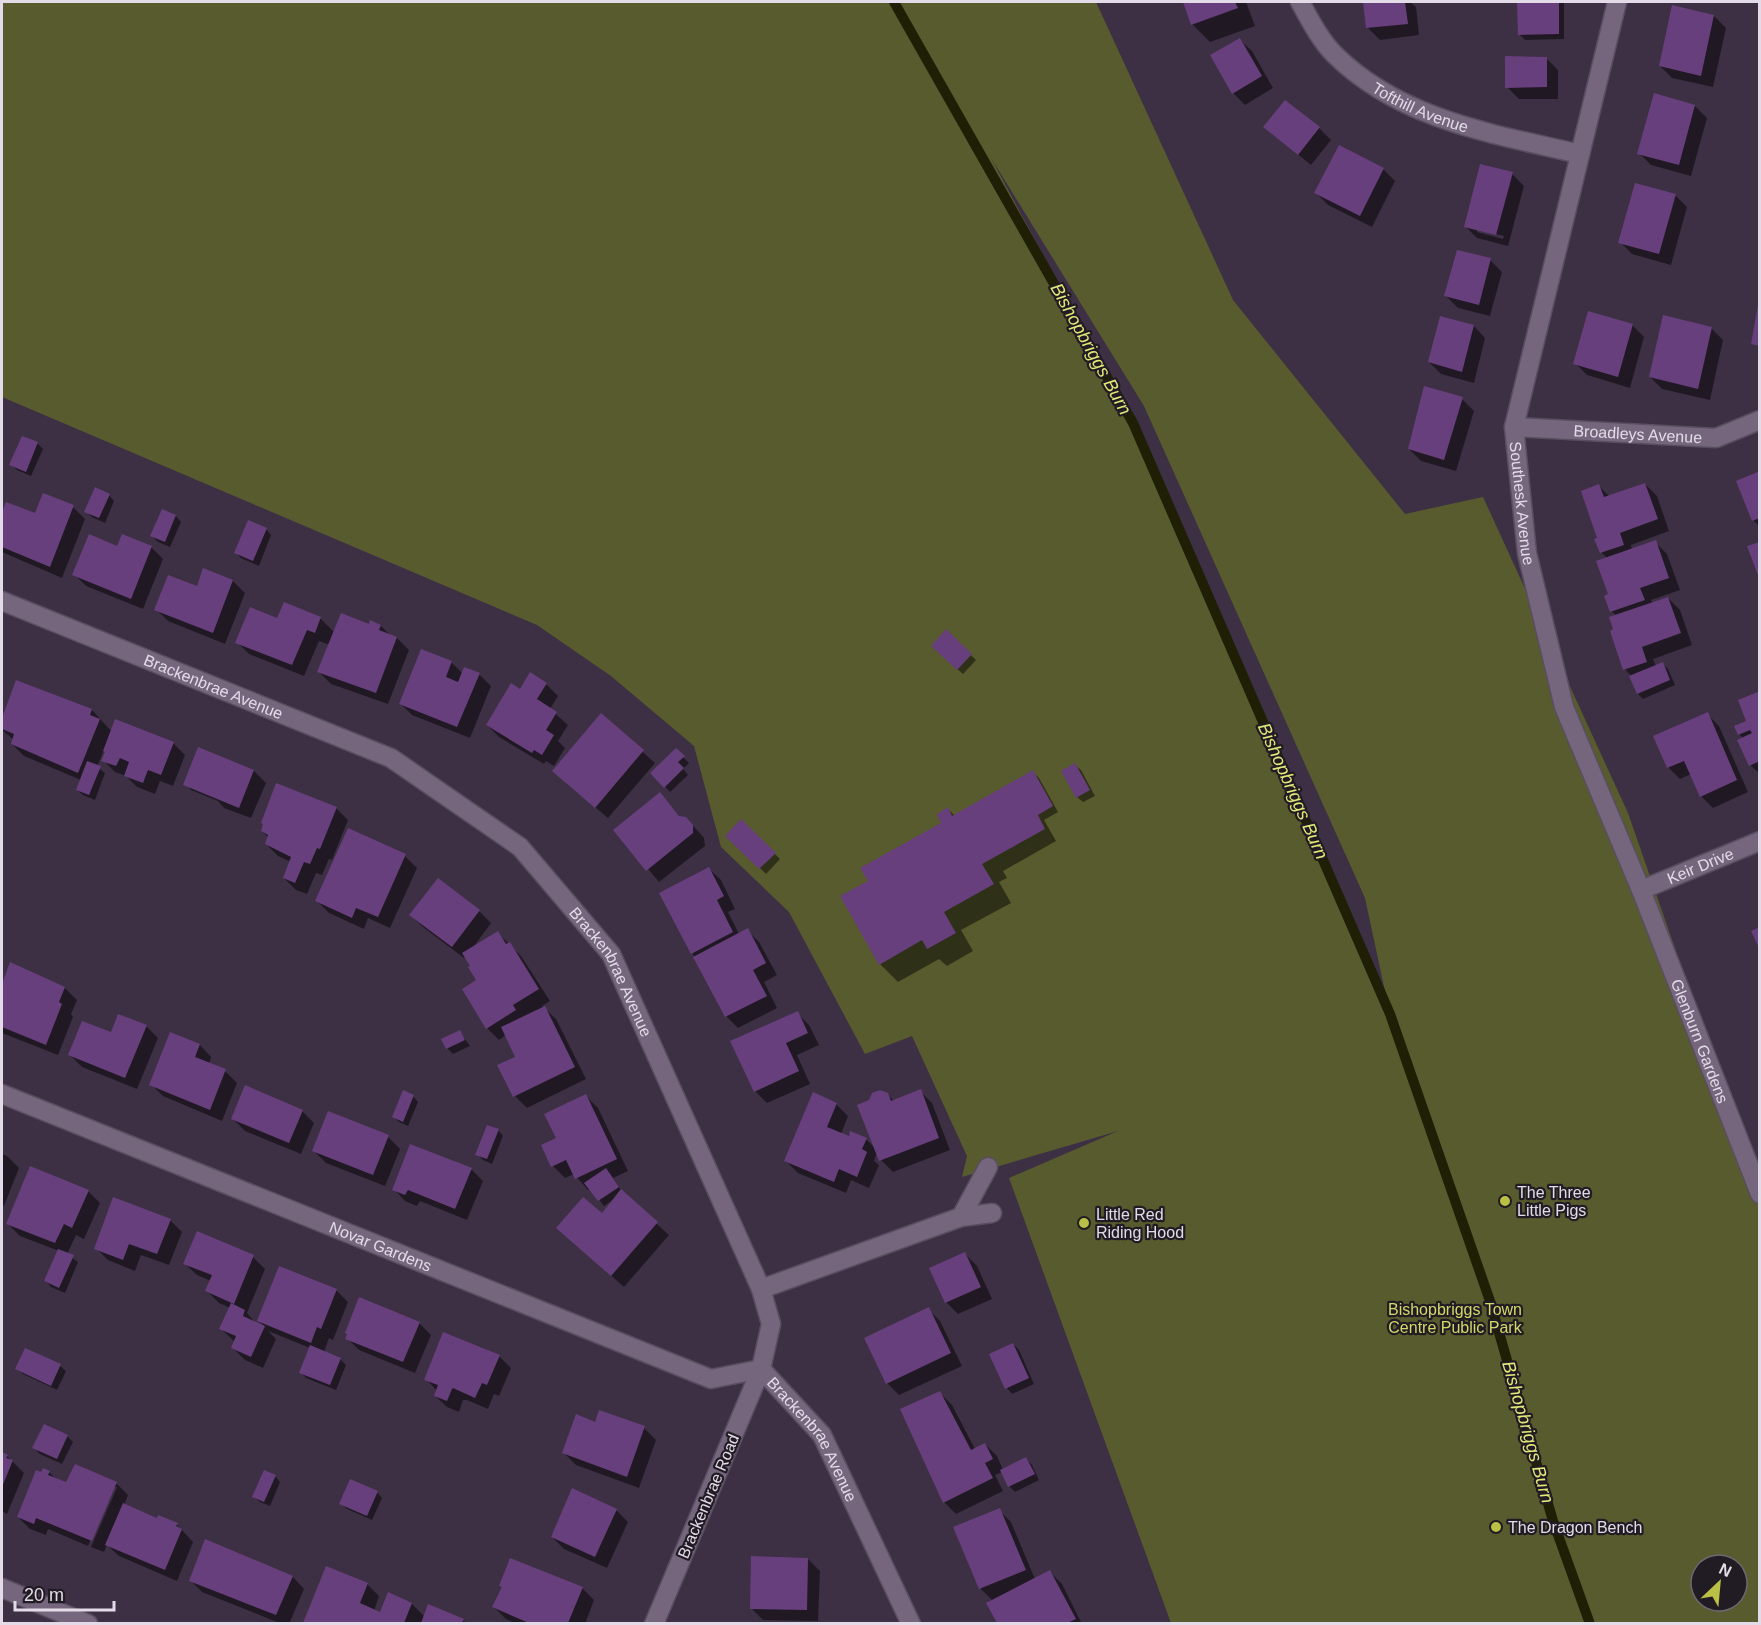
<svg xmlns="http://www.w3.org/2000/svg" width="1761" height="1625" font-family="Helvetica,sans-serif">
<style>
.green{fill:#585b2d;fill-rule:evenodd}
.shadow{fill:#0007;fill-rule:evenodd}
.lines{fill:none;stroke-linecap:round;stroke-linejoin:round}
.stream{stroke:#1e1f05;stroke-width:10}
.building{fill:#683f7d}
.lane-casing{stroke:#594e60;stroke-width:21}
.street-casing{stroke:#594e60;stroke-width:21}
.lane{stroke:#75667d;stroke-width:18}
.street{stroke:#75667d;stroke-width:18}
.poi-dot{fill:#bac045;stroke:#211b24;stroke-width:2}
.labels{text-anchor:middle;stroke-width:4.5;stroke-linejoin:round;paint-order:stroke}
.street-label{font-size:16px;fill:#e3dbe8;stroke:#211b24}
.poi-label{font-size:16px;fill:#e3dbe8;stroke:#211b24;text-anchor:start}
.park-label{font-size:16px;fill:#d3d968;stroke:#211b24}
.water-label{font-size:18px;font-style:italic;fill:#e2e877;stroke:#211b24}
</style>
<rect width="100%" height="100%" fill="#3d3044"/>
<path class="green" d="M2 2H1096L1233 300 1405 514 1483 497 1628 813 1759 1190V1623H1171L1009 1178 1118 1131 962 1177 967 1156 912 1036 865 1054 789 912 721 847 694 746 611 676 537 625 2 397ZM991 158 1144 406 1365 898 1389 1010 1133 423ZM1701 1565H1737V1601H1701Z"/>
<g class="shadow">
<polygon points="1184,2 1246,2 1255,26 1210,42 1192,24"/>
<polygon points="1364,2 1410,2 1416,7 1419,35 1380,40 1368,28"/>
<polygon points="1519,2 1564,2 1564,39 1525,40 1519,34"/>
<polygon points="1714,16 1726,28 1713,87 1672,78 1660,66"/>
<polygon points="1240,40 1252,51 1273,88 1245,105 1233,93"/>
<polygon points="1546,58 1558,70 1558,99 1519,99 1507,87"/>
<polygon points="1695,106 1707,118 1691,176 1651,165 1639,153"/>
<polygon points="1265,127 1319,128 1331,140 1311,165"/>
<polygon points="1383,169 1395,181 1372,227 1328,205 1316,193"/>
<path d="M1512 174 1524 186 1508 246 1477 238 1465 226ZM1477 229 1504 236 1503 239 1477 232Z"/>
<polygon points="1675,195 1687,207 1671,265 1632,254 1620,242"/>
<polygon points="1490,260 1502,272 1490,316 1458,308 1446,296"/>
<polygon points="1632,325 1644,337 1630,388 1587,375 1575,363"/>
<polygon points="1474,326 1485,338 1474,383 1441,374 1429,362"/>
<polygon points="1711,328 1723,340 1710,400 1662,389 1650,377"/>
<polygon points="1462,399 1474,411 1456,471 1421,461 1409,449"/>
<polygon points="37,443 43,449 31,476 17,470 11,465"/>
<polygon points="1760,473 1760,527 1753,520"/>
<polygon points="1645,484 1657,496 1669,531 1631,545 1632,550 1655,542 1667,554 1680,590 1651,600 1653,604 1668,598 1680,610 1692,645 1653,659 1656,666 1662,663 1668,669 1675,685 1643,699 1638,694 1632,677 1625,669 1615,630 1617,616 1611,611 1607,558 1601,552 1599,539 1599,486 1610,497"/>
<polygon points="109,495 114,501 105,523 92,517 86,511"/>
<polygon points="7,504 36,515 73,507 85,519 62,578 2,552 2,516"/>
<polygon points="176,516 181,522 170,547 158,542 152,536"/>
<polygon points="266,529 271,535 259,566 241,558 236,553"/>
<polygon points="151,547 163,559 143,609 86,586 74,574 118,548"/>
<polygon points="204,570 233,581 245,593 225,644 168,621 156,609 198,587"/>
<polygon points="285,604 321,619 334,632 381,626 391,636 397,638 409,650 388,704 331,684 319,672 330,645 319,641 304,676 249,654 237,642 278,620"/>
<polygon points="946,632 976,660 963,674 938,652"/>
<polygon points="451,662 463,674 479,674 491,686 470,738 412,715 400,703"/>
<polygon points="530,674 546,684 558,696 550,709 568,725 558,741 565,748 554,766 546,761 544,764 499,737 487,725 520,691"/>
<polygon points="17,682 92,710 112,732 173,743 185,755 173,786 160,781 155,794 137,787 126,776 115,772 103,760 106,752 104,750 97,767 105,773 95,800 83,795 77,790 81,780 24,756 12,744 14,740 2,730 2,722"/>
<polygon points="1760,692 1760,774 1750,765 1744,739 1739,734 1748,722"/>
<polygon points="1707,714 1719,726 1748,792 1713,808 1701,796 1691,774 1680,779 1668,767"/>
<polygon points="601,715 655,763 608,818 566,783"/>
<polygon points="199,749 254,771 266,783 251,818 224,808 218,801 191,790 185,784"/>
<polygon points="676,750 689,763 683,769 688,775 670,792 652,773"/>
<polygon points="1075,765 1081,770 1095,796 1083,802 1077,797"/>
<polygon points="1033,772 1039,778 1058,812 1044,820 1056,841 1003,871 1007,878 999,882 1011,903 961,930 973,951 947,966 939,959 898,982 880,964 870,881 943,823 948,809 955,816"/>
<polygon points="660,794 681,818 685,818 698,831 704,838 705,846 659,882 615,830"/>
<polygon points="336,808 348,820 332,860 329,859 322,875 316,873 307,894 296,890 284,878 291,862 278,856 266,844 269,838 262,831"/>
<polygon points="741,821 780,859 766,874 727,836"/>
<polygon points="405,856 417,868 390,928 368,918 364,929 329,913 317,901"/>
<polygon points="709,869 721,880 735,909 728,912 739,934 747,930 759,942 777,975 764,982 777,1008 738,1028 726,1016 661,894"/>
<polygon points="438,880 479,911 491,923 472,949 498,933 521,956 550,1001 542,1006 556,1019 586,1079 527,1108 515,1096 517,1057 506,1035 499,1040 487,1028 478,981 473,966 466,956 464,958 423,927 411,915"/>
<polygon points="11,964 65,988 77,1000 71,1014 73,1017 58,1055 2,1033 2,989"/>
<polygon points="797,1013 809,1025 819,1045 797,1055 810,1084 767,1103 755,1091"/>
<polygon points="146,1026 158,1038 137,1089 82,1067 70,1055 112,1034"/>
<polygon points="460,1032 470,1046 453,1054 447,1048 443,1040"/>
<polygon points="171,1034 200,1045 211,1057 209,1064 225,1071 237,1083 222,1121 163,1096 151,1084"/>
<polygon points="920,1091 932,1103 950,1150 893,1172 881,1160 877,1152 874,1161 879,1165 869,1188 851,1180 846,1193 798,1173 786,1161 836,1104 848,1116 841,1134 850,1138 866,1139 877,1150 887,1094 894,1101"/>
<polygon points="413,1096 418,1102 408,1126 399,1122 394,1117"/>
<polygon points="586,1096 598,1108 628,1171 613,1178 623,1193 669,1235 624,1287 558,1228 602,1215 613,1200 604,1206 591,1189 588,1190 574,1174 565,1178 553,1166 543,1146 558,1139"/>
<polygon points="302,1111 314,1123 301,1154 245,1131 233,1119"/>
<polygon points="498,1130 503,1136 492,1164 483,1160 477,1154"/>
<polygon points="388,1137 400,1149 385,1186 326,1163 314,1151"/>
<polygon points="2,1154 7,1156 19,1168 4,1206 2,1205"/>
<polygon points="471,1169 483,1181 467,1220 420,1201 417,1206 405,1201 394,1189"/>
<polygon points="88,1191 100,1203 84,1239 76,1235 67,1254 78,1262 65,1293 51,1287 46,1281 59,1251 20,1236 8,1224"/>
<polygon points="170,1220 182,1232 169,1265 141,1255 135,1271 108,1260 96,1248"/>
<polygon points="197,1233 253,1257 265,1269 247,1313 256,1324 266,1328 259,1321 336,1290 348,1302 333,1340 329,1338 324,1352 340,1359 346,1365 336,1390 306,1378 301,1372 310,1348 268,1331 276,1339 263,1368 245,1360 233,1348 235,1342 221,1329 230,1308 219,1303 207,1291 211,1281 197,1275 185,1264"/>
<polygon points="965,1254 977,1266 992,1299 958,1314 946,1302"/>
<polygon points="928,1309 940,1321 962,1366 899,1395 887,1383"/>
<polygon points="419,1323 431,1335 415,1373 359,1350 347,1338"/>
<polygon points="1013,1344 1019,1350 1034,1384 1012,1394 1007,1388"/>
<polygon points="499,1356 511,1368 499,1396 494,1394 488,1409 467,1400 463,1400 459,1412 447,1407 435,1396 437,1391 426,1379"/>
<polygon points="60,1366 66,1371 57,1390 23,1374 17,1369"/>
<polygon points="940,1393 952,1405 975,1449 985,1444 997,1456 1003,1470 1026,1459 1032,1465 1039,1480 1015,1492 1009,1486 1002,1472 995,1475 1003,1491 956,1514 944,1502"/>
<polygon points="596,1423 644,1428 656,1440 639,1488 576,1465 564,1453"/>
<polygon points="67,1436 73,1442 62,1464 40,1454 34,1448"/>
<polygon points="2,1454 7,1456 24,1473 7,1514 2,1511"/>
<polygon points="49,1472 57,1480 67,1484 116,1483 128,1495 124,1505 158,1520 159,1517 177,1525 193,1542 177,1581 119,1556 107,1545 104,1552 91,1547 117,1487 113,1487 88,1546 48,1529 46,1535 30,1529 18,1517 42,1474"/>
<polygon points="275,1476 280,1482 270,1506 260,1502 254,1497"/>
<polygon points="377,1492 382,1498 372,1520 347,1509 341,1504"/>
<polygon points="616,1510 628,1522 607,1568 564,1549 552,1537"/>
<polygon points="999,1510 1011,1522 1035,1579 1050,1572 1062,1584 1082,1624 999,1624 988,1603 993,1601 980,1588"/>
<polygon points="808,1559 820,1571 818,1621 763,1620 751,1608"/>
<polygon points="327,1568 367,1584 379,1596 374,1611 381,1614 389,1594 412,1604 425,1617 463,1620 467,1624 304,1624"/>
<polygon points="293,1577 304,1589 289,1624 282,1624 202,1592 190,1580"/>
<polygon points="582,1588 594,1600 585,1624 516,1624 506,1619 494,1607"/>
</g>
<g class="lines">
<polyline class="stream" points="894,2 1133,423 1390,1014 1490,1301 1553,1521 1590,1624"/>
</g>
<g class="building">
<polygon points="1183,2 1235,2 1238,8 1191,25"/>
<polygon points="1363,2 1405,2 1408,24 1366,28"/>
<polygon points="1517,2 1559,2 1559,34 1518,35"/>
<polygon points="1672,5 1714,15 1701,76 1659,66"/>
<polygon points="1240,38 1262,76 1232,94 1210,55"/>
<polygon points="1505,56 1547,57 1547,87 1505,88"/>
<polygon points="1654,93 1695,105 1679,165 1637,154"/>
<polygon points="1285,100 1320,127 1298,155 1263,127"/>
<polygon points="1339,145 1384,168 1360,216 1314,193"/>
<polygon points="1480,164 1513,172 1496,235 1464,227"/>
<polygon points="1635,183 1676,194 1659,254 1618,243"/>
<polygon points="1457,250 1491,258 1479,305 1444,296"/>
<polygon points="1758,305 1760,305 1760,346 1751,344"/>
<polygon points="1588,311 1633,324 1618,377 1573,364"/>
<polygon points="1663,315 1712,327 1698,389 1649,377"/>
<polygon points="1440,316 1474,325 1462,372 1428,362"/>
<polygon points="1424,386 1463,397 1444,460 1408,449"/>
<polygon points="22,436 38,442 26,472 9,465"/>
<polygon points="1760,471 1760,518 1752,521 1736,481"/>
<polygon points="1645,483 1658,519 1620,533 1624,545 1600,553 1594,539 1597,538 1581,491 1599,484 1604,497"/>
<polygon points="95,487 110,494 99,518 84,512"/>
<polygon points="43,493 74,505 50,567 2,547 2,512 6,502 35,513"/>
<polygon points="162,509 176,515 165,542 150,536"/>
<polygon points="248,520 267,528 253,561 234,553"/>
<polygon points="89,534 117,546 122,534 152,546 131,599 72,575"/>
<polygon points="1656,540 1669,578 1640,588 1645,600 1610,612 1604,596 1608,594 1596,561"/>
<polygon points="1760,542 1760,578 1759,578 1747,546"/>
<polygon points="203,568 233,580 213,633 154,610 168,575 197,586"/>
<polygon points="1668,597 1681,633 1642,647 1647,662 1623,670 1610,631 1613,629 1609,617"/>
<polygon points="284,602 321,617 315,633 307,630 292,665 235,643 250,607 277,618"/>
<polygon points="341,613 369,624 370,620 381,625 379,630 397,637 376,693 317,672"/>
<polygon points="946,629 972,654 957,670 931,646"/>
<polygon points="421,649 452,661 446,677 458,682 464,667 480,673 457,727 399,704"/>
<polygon points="1663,662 1670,680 1637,694 1629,676"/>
<polygon points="530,672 547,683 537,699 557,712 546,730 554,735 542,755 534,750 532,753 486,725 511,683 520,689"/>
<polygon points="16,680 92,709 90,715 100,719 78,773 11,744 14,734 2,729 2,718"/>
<polygon points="1760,691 1760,761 1749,766 1737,740 1752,733 1750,730 1738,735 1734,726 1746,721 1738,700"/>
<polygon points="1708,712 1737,780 1700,797 1684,761 1667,768 1653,736"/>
<polygon points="601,713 644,750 595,808 552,771"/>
<polygon points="115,719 174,742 161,775 148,770 143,783 124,776 129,762 120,758 116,766 101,761 105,752 103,751"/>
<polygon points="198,747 254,770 239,808 183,785"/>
<polygon points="676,748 685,756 678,762 684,768 664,788 650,773"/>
<polygon points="87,761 101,766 89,795 76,790"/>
<polygon points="1075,763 1090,790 1076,798 1061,771"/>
<polygon points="1033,770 1053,806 1038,815 1045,829 982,864 994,884 944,912 956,933 927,949 922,940 879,965 840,896 868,881 860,868 941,823 937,814 948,807 952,816"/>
<polygon points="276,783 337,807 320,849 317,848 310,864 304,862 295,883 283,878 291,857 265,844 268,835 261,831 263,824 261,823"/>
<polygon points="660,792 679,816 686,817 693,825 693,833 646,871 613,830"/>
<polygon points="741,819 776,853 759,869 725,836"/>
<polygon points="348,828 406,854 378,917 356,908 352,918 315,901"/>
<polygon points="709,867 724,896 717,900 733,932 691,954 659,893"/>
<polygon points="438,878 480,910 452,947 409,915"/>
<polygon points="1760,927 1760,950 1751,931"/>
<polygon points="748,928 766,963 753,970 767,996 725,1017 693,957"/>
<polygon points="498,931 506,944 510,942 539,989 513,1005 516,1010 486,1029 462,989 476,980 468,967 470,966 462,953"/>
<polygon points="10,962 65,987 59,1002 62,1004 46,1045 2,1027 2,984"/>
<polygon points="545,1006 575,1067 513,1097 497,1065 515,1057 501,1027"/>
<polygon points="798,1011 808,1033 786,1043 799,1071 754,1092 730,1041"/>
<polygon points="118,1014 147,1025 125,1078 68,1055 82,1021 111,1032"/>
<polygon points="460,1030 465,1040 446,1049 441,1039"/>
<polygon points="170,1032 200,1044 195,1057 226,1069 210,1110 149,1085"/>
<polygon points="245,1085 303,1110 289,1143 231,1119"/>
<polygon points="921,1089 939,1138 879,1161 857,1105 869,1100 872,1093 880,1090 888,1093 891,1101"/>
<polygon points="403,1090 414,1095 403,1122 392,1117"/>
<polygon points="813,1092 837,1103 827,1127 849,1136 850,1131 867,1138 862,1149 867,1152 857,1177 839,1169 834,1182 784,1161"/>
<polygon points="586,1094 617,1159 575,1179 566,1160 551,1167 541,1145 556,1138 544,1114"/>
<polygon points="328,1111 389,1135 373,1175 312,1151"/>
<polygon points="487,1125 499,1129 487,1159 475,1155"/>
<polygon points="410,1144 472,1168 455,1209 408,1190 405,1195 392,1190"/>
<polygon points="30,1166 89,1190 72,1228 64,1224 55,1243 6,1224"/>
<polygon points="606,1168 619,1187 598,1201 584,1183"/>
<polygon points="621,1189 658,1222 611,1276 556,1228 583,1197 602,1213"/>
<polygon points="113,1197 171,1219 157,1254 129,1244 123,1260 94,1249"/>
<polygon points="197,1231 254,1255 234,1304 205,1291 212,1275 183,1264"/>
<polygon points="58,1249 74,1255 59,1288 44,1281"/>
<polygon points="965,1252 981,1287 945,1303 929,1268"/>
<polygon points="279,1266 337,1289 321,1329 317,1327 311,1343 257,1321"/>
<polygon points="359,1297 420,1322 403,1362 345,1339 347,1334 345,1333"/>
<polygon points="231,1303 245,1310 243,1316 265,1326 251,1357 231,1348 236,1336 219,1329"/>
<polygon points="929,1307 951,1353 886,1384 864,1338"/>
<polygon points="443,1332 500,1355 487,1385 482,1383 475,1398 453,1388 452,1389 447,1401 434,1396 438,1385 424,1380"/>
<polygon points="1013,1343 1029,1378 1005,1389 989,1354"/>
<polygon points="310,1345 341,1358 330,1385 299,1373"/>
<polygon points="25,1348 61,1364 51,1386 15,1369"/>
<polygon points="940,1391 971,1450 985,1443 993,1459 985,1463 993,1478 943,1503 900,1409"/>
<polygon points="599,1410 645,1426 627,1477 562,1453 576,1414 595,1422"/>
<polygon points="44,1424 68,1435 57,1459 32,1448"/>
<polygon points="2,1452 8,1455 6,1458 13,1460 2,1487"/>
<polygon points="1026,1457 1035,1474 1008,1487 1000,1470"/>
<polygon points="75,1464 117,1482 92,1541 36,1518 34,1524 17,1517 36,1470 41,1472 43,1468 50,1471 48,1475 66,1482"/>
<polygon points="264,1470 276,1475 264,1502 252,1497"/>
<polygon points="350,1479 378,1491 367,1516 339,1504"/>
<polygon points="572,1488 617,1509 595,1557 551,1537"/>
<polygon points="123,1503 152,1516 157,1518 158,1515 178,1523 176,1526 182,1529 165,1570 105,1545"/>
<polygon points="1000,1508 1026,1570 979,1589 953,1527"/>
<polygon points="205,1539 293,1576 276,1615 189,1581"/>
<polygon points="751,1556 808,1558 807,1610 750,1609"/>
<polygon points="510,1558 583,1587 568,1623 529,1623 492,1607 502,1587 499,1586"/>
<polygon points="326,1566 368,1583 360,1603 380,1612 388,1592 412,1603 404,1623 303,1623"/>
<polygon points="1050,1570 1076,1619 1067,1623 997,1623 986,1603"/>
<polygon points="428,1604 464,1619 462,1623 421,1623"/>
</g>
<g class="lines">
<g class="lane-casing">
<g id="lane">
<polyline points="961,1217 988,1167"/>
<polyline points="761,1289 961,1217 992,1213"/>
</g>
</g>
<g class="street-casing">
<g id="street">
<path id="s1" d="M1300 2C1310 20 1320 40 1335 55 1401 120 1494 134 1580 154"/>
<path id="s2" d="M1617 2 1514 427 1527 553 1564 707 1641 890 1760 1194"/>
<path id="s3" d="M1514 427 1716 438 1760 420"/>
<path id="s4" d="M2 601 391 758 520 847 611 954 761 1289 771 1324 761 1369 654 1624"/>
<path id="s5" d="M1641 890 1760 841"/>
<path id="s6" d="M2 1094 711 1379 761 1369"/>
<path id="s7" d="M761 1369 822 1435 911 1624"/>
<polyline points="2,1588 88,1624"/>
</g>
</g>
<use href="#lane" class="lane"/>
<use href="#street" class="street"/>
</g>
<g class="poi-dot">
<circle cx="1505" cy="1201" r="6"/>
<circle cx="1084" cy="1223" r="6"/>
<circle cx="1496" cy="1527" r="6"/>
</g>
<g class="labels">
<g class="street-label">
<text dy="6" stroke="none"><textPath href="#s1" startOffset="165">Tofthill Avenue</textPath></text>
<text dy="6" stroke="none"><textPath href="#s3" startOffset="124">Broadleys Avenue</textPath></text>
<text dy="6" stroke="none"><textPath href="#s2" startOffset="514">Southesk Avenue</textPath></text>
<text dy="6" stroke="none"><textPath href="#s4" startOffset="228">Brackenbrae Avenue</textPath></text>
<text dy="6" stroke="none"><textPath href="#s5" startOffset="64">Keir Drive</textPath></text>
<text dy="6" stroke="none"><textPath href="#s4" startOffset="732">Brackenbrae Avenue</textPath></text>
<text dy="6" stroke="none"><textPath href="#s2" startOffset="1083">Glenburn Gardens</textPath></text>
<text dy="6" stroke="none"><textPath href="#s6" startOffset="408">Novar Gardens</textPath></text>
<text dy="6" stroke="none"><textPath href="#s7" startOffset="88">Brackenbrae Avenue</textPath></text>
<text transform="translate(708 1496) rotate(-67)" y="6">Brackenbrae Road</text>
</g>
<g class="poi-label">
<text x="1517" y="1198">The Three<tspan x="1517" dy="18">Little Pigs</tspan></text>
<text x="1096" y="1220">Little Red<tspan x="1096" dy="18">Riding Hood</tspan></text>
<text x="1508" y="1533">The Dragon Bench</text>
</g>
<g class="park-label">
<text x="1455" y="1315">Bishopbriggs Town<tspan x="1455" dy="18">Centre Public Park</tspan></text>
</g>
<g class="water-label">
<text transform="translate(1091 349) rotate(61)" y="6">Bishopbriggs Burn</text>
<text transform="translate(1293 791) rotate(66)" y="6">Bishopbriggs Burn</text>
<text transform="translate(1528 1432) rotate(74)" y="6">Bishopbriggs Burn</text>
</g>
</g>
<rect width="1761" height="1625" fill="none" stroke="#e3dbe8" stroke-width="6"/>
<g transform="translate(1719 1583) rotate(26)"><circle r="28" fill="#211b24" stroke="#6f6872" stroke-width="1.5"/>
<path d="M0-4.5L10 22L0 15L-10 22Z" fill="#bac045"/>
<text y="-9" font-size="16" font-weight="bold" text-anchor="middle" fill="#e3dbe8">N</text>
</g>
<path d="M15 1601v9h99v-9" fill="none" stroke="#e3dbe8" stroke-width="3"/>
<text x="24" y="1601" font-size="18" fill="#e3dbe8" stroke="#211b24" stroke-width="4.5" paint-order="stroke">20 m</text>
</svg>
